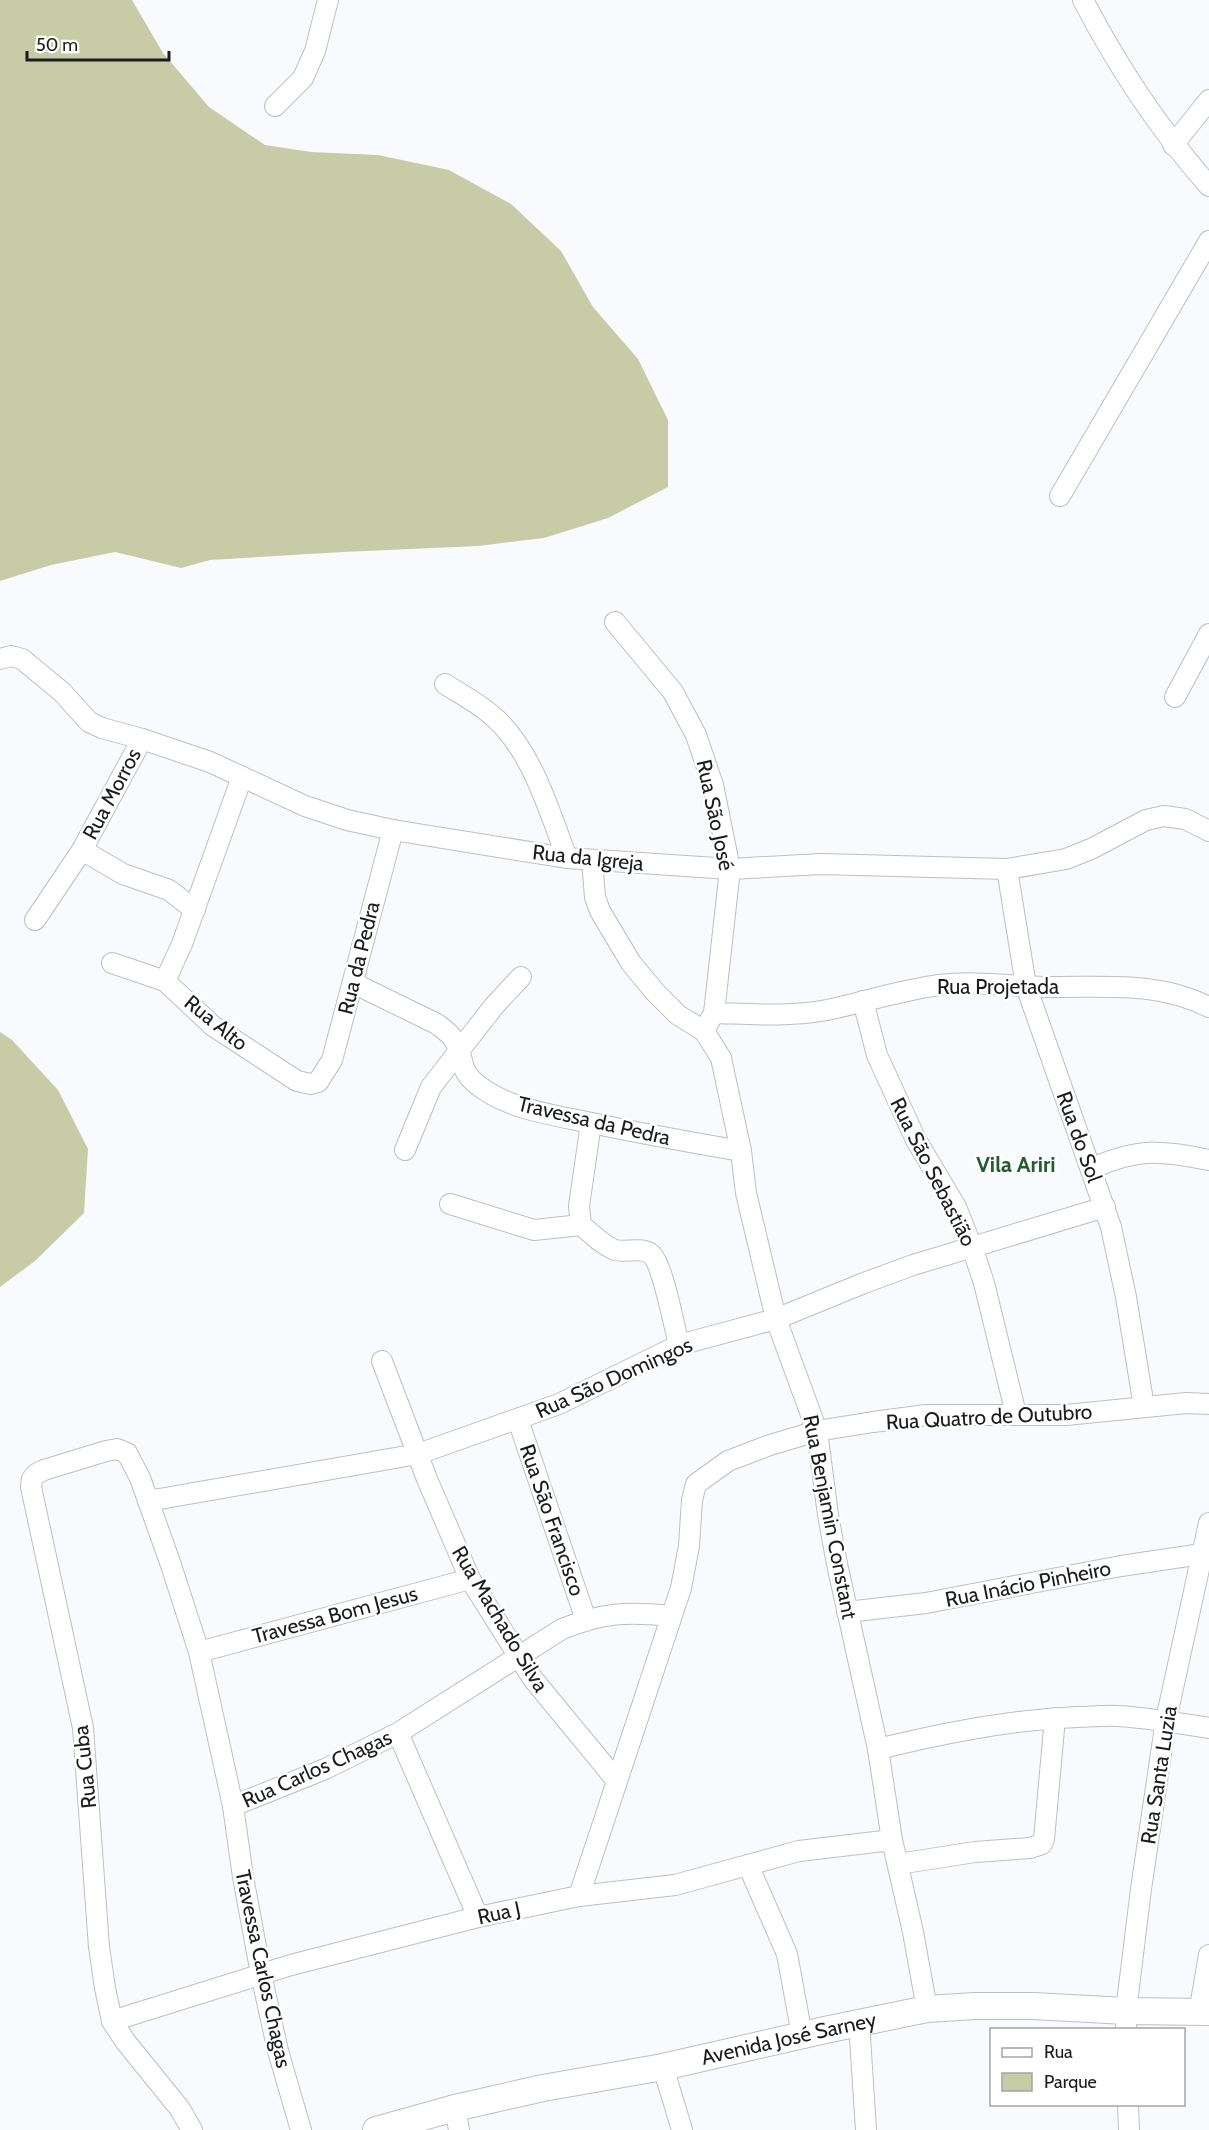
<svg xmlns="http://www.w3.org/2000/svg" width="1209" height="2130" font-family="Cabin,sans-serif">
<style>
.green{fill:#c8cca6}
.lines{fill:none;stroke-linecap:round;stroke-linejoin:round}
.minor-casing{stroke:#bdbfc4;stroke-width:22}
.major-casing{stroke:#bdbfc4;stroke-width:28}
.minor{stroke:#fff;stroke-width:20}
.major{stroke:#fff;stroke-width:26}
.labels{text-anchor:middle;stroke-width:5;stroke-linejoin:round;paint-order:stroke}
.street-label{font-size:21px;fill:#1b1c1d;stroke:#fff}
.neighbourhood-label{font-size:22px;font-weight:bold;fill:#225d2c;stroke:#fff}
</style>
<rect width="100%" height="100%" fill="#f8fafe"/>
<g class="green">
<polygon points="0,0 132,0 163,53 209,107 265,145 311,152 378,155 449,170 511,204 561,251 593,307 638,359 668,420 668,487 608,518 544,538 478,546 343,552 210,560 181,568 115,552 51,565 0,581"/>
<polygon points="0,1032 12,1040 58,1090 88,1149 84,1213 35,1261 0,1287"/>
</g>
<g class="lines">
<g class="minor-casing">
<g id="minor">
<path d="M1083 0C1119 69 1158 128 1209 186"/>
<polyline points="275,106 303,78 315,51 328,0"/>
<polyline points="1173,145 1209,100"/>
<polyline points="1060,496 1209,241"/>
<polyline points="615,622 673,692 696,735 713,785 730,869 714,1013 708,1024"/>
<polyline points="0,659 11,656 22,659 62,692 89,722 102,728 142,739 210,762 305,806 347,820 393,830 567,858 730,869 821,864 1007,869 1066,859 1093,848 1146,820 1164,816 1185,819 1209,831"/>
<path d="M445 684C462 695 480 704 495 718 532 751 550 813 567 858"/>
<polyline points="1175,697 1209,634"/>
<polyline points="82,850 123,874 169,890 195,910"/>
<polyline points="592,860 595,897 600,911 631,963 655,992 678,1015 704,1031 721,1058 741,1151 746,1193 776,1319 817,1431 828,1515 837,1564 878,1749 892,1840 913,1932 927,2009"/>
<polyline points="1007,869 1026,986 1111,1227 1126,1297 1144,1407"/>
<polyline points="35,920 82,850 142,739"/>
<polyline points="112,963 165,981 213,1026 297,1081 311,1084 318,1082 332,1060 393,830"/>
<polyline points="165,981 182,944 242,777"/>
<path d="M353 983 437 1024C443 1029 450 1033 454 1040 466 1058 457 1070 479 1086 509 1109 552 1115 587 1122 638 1133 689 1142 741 1151"/>
<polyline points="863,1001 877,1055 893,1090 916,1140 956,1207 972,1247 984,1283 1016,1414"/>
<path d="M714 1013C751 1014 790 1017 827 1010 865 1002 901 990 939 985 980 980 1021 988 1062 987 1114 987 1161 983 1209 1007"/>
<polyline points="405,1150 431,1087 494,1006 521,977"/>
<path d="M1092 1168C1140 1148 1159 1150 1209 1160"/>
<polyline points="450,1204 534,1230 581,1225"/>
<path d="M581 1225C592 1234 602 1245 615 1250 626 1253 643 1246 652 1255 663 1266 674 1326 679 1345"/>
<polyline points="581,1225 579,1206 591,1123"/>
<polyline points="382,1361 427,1479 470,1579 533,1679 617,1781"/>
<polyline points="518,1420 586,1620"/>
<polyline points="148,1501 418,1454 559,1404 679,1345 776,1319 864,1283 913,1265 1105,1207"/>
<polyline points="847,1612 926,1603 1121,1566 1209,1553"/>
<polyline points="199,1652 470,1579"/>
<polyline points="398,1733 478,1917"/>
<path d="M878 1749C944 1733 1009 1720 1077 1717 1090 1717 1105 1715 1118 1716 1149 1718 1179 1723 1209 1728"/>
<path d="M233 1806 325 1769 398 1733 562 1629C602 1613 627 1611 670 1616"/>
<polyline points="898,1864 975,1852 1030,1848 1042,1844 1044,1839 1055,1718"/>
<polyline points="748,1865 787,1954 802,2035"/>
<polyline points="579,1896 681,1588 689,1546 692,1500 696,1484 728,1461 770,1445 817,1431 873,1422 926,1415 1066,1415 1186,1403 1209,1404"/>
<polyline points="1199,2013 1209,1955"/>
<polyline points="112,2021 291,1965 478,1917 579,1896 675,1885 799,1851 892,1840"/>
<polyline points="859,2022 866,2130"/>
<polyline points="1126,2030 1126,2011 1141,1889 1166,1720 1209,1523"/>
<polyline points="663,2067 682,2130"/>
<polyline points="1128,2104 1129,2130"/>
<polyline points="455,2108 459,2130"/>
<polyline points="192,2130 180,2109 125,2041 112,2021 105,1988 99,1947 83,1728 31,1487 32,1479 36,1474 44,1470 106,1451 117,1449 127,1453 140,1478 171,1565 199,1652 233,1806 243,1877 261,1974 278,2051 301,2130"/>
</g>
</g>
<g class="major-casing">
<g id="major">
<path id="s1" d="M376 2130 455 2108 543 2088 663 2067 825 2030 927 2009 975 2006H1033L1126 2011 1209 2012"/>
</g>
</g>
<use href="#minor" class="minor"/>
<use href="#major" class="major"/>
</g>
<g class="labels">
<g class="street-label">
<text transform="translate(112 794) rotate(-62)" y="7">Rua Morros</text>
<text transform="translate(715 815) rotate(78)" y="7">Rua São José</text>
<text transform="translate(588 858) rotate(6)" y="7">Rua da Igreja</text>
<text transform="translate(359 958) rotate(-76)" y="7">Rua da Pedra</text>
<text x="998" y="994">Rua Projetada</text>
<text transform="translate(216 1023) rotate(39)" y="7">Rua Alto</text>
<text transform="translate(594 1121) rotate(13)" y="7">Travessa da Pedra</text>
<text transform="translate(1079 1137) rotate(70)" y="7">Rua do Sol</text>
<text transform="translate(933 1172) rotate(63)" y="7">Rua São Sebastião</text>
<text transform="translate(614 1378) rotate(-24)" y="7">Rua São Domingos</text>
<text transform="translate(989 1417) rotate(-3)" y="7">Rua Quatro de Outubro</text>
<text transform="translate(830 1517) rotate(79)" y="7">Rua Benjamin Constant</text>
<text transform="translate(552 1520) rotate(71)" y="7">Rua São Francisco</text>
<text transform="translate(1028 1584) rotate(-11)" y="7">Rua Inácio Pinheiro</text>
<text transform="translate(335 1615) rotate(-15)" y="7">Travessa Bom Jesus</text>
<text transform="translate(500 1619) rotate(59)" y="7">Rua Machado Silva</text>
<text transform="translate(85 1767) rotate(-96)" y="7">Rua Cuba</text>
<text transform="translate(317 1769) rotate(-24)" y="7">Rua Carlos Chagas</text>
<text transform="translate(1159 1775) rotate(-81)" y="7">Rua Santa Luzia</text>
<text transform="translate(499 1913) rotate(-12)" y="7">Rua J</text>
<text transform="translate(263 1969) rotate(78)" y="7">Travessa Carlos Chagas</text>
<text dy="7" stroke="none"><textPath href="#s1" startOffset="423">Avenida José Sarney</textPath></text>
</g>
<g class="neighbourhood-label">
<text x="1016" y="1172">Vila Ariri</text>
</g>
</g>
<rect x="990" y="2028" width="195" height="78" fill="#ffffff" stroke="#a4a4a5" stroke-width="1.5"/>
<rect x="1002" y="2048" width="30" height="9" fill="#ffffff" stroke="#a4a4a5" stroke-width="1.5"/>
<text x="1044" y="2058" font-size="18" fill="#1b1c1d">Rua</text>
<rect x="1002" y="2073" width="30" height="18" fill="#c8cca6" stroke="#a4a4a5" stroke-width="1.5"/>
<text x="1044" y="2088" font-size="18" fill="#1b1c1d">Parque</text>
<path d="M27 51v9h142v-9" fill="none" stroke="#1b1c1d" stroke-width="3"/>
<text x="36" y="51" font-size="18" fill="#1b1c1d" stroke="#ffffff" stroke-width="4.5" paint-order="stroke">50 m</text>
</svg>
